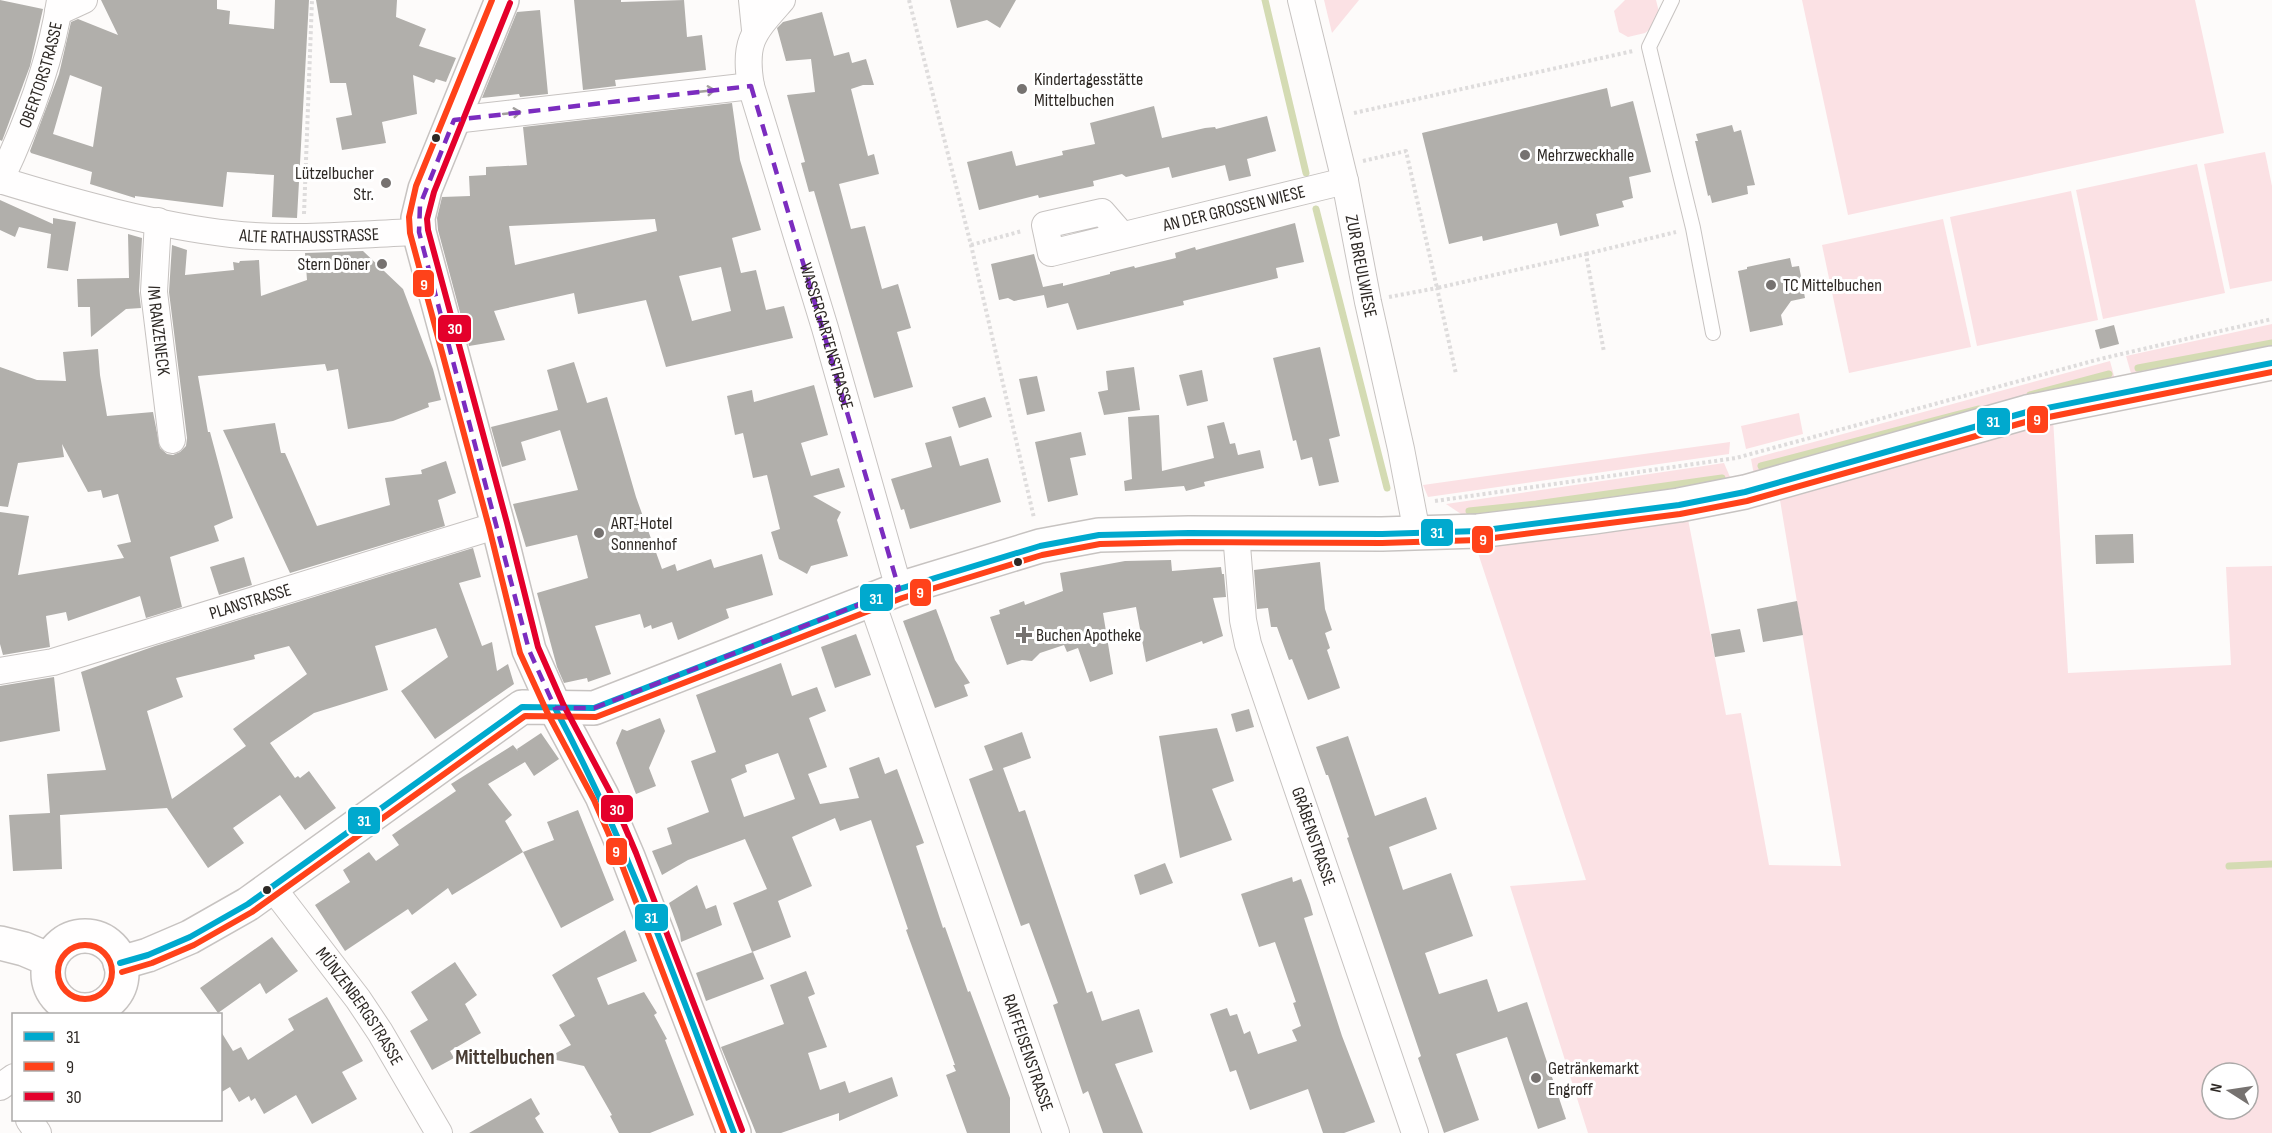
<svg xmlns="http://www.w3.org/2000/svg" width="2272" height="1133" font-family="'Sofia Sans Condensed',sans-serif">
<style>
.green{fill:#fbe1e4;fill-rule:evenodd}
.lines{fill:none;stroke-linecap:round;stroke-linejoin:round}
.stream{stroke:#d4dbb3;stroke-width:7}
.building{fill:#b1afab;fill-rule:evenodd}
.lane-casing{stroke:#c7c3c1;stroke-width:16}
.street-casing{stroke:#c7c3c1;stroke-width:28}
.secondary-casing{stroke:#c7c3c1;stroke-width:36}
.path{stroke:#dedcdc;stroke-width:4;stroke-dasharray:3 3;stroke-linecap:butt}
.lane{stroke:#fffefe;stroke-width:14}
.street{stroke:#fffefe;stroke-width:26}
.secondary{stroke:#fffefe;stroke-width:33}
.bus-1-casing{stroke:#fff;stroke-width:10}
.bus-2-casing{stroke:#fff;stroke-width:10}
.bus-3-casing{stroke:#fff;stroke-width:10}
.bus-1{stroke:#00a9ce;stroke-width:6}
.bus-2{stroke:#ff421a;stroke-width:6}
.bus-3{stroke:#e4002b;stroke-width:6}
.oneway{stroke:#a19e9c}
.marked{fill:none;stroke:#7b2cbf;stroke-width:4.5;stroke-dasharray:12 8;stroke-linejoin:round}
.poi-dot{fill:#767270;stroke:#fff;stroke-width:2}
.bus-dot{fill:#2e2925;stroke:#fff;stroke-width:2}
.labels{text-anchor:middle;stroke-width:6;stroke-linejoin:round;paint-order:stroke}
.street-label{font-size:18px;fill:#2e2925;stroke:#fff}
.poi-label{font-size:18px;fill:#2e2925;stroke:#fff;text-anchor:start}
.quarter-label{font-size:21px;font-weight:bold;fill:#483c33;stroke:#fff}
.line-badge{stroke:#fff;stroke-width:2}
.badge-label{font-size:16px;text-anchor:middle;font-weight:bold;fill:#fff}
</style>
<rect width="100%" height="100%" fill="#fdfbfa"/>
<g class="green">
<polygon points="1324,0 1359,0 1332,33"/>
<polygon points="1625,0 1656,0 1661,20 1645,33 1628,37 1619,32 1614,11"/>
<polygon points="1802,0 2195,0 2224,133 1848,215"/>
<polygon points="2265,152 2272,186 2272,281 2230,289 2204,164"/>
<polygon points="2197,164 2225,293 2103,319 2076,190"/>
<polygon points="2071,191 2098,320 1977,346 1950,217"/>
<polygon points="1943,219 1971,347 1849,373 1822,245"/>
<polygon points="2272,324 2272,350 2132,377 2126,356"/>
<polygon points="2110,361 2116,383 1755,480 1751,459"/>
<polygon points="1799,413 1803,434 1746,449 1741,426"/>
<path d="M2053 418 2068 673 2231 665 2226 567 2272 566V1133H1588L1510 886 1586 880 1475 544 1687 514 1726 715 1741 713 1769 865 1841 866 1779 494ZM2212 1073H2248V1109H2212Z"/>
<polygon points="1730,442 1729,454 1428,497 1423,485"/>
<polygon points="1724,463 1733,484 1656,495 1464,516 1446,504"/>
</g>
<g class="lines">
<g class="stream">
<polyline points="1265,0 1306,173"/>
<polyline points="1316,209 1387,488"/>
<polyline points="2138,368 2272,343"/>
<polyline points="2030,395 2109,374"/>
<polyline points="1761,466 1979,409"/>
<polyline points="1469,511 1536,504 1722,478"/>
<polyline points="2229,866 2272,864"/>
</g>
</g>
<g class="building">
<polygon points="0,0 43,9 30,66 2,141 0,140"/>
<path d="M101 0H217V9L230 11 229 24 274 29 275 0H309L297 218 272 217 274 175 227 172 223 207 135 196V198L90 184 92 172 31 153 30 151 59 74 71 22 78 19 118 35ZM70 75 102 87 93 147 53 134Z"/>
<polygon points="316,0 397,0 396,17 426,29 419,46 456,58 446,82 436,79 434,83 413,75 417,114 382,122 386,143 342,150 336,118 352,115 346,83 330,83"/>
<polygon points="574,0 621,0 621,2 684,0 687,37 702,35 706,70 615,80 616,86 583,90"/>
<polygon points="950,0 1016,0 1000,28 987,20 957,28"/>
<polygon points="540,10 548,94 520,97 519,94 482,98 517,12"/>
<polygon points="822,12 834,56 849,52 852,63 866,59 874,85 863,85 851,89 868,156 874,154 879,174 839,184 851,229 865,226 882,289 898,284 911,328 897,332 913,387 874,398 814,191 809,192 801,163 805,162 787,95 815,92 811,59 786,61 777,28 783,22"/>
<polygon points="1607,88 1611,107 1633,101 1651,172 1629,177 1633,198 1622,201 1624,207 1596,214 1599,226 1560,236 1557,223 1483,241 1482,236 1449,244 1422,133"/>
<path d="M732 103 740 160 761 230 732 238 741 273 756 270 766 310 784 306 793 338 666 367 646 300 578 314 574 293 494 311 505 340 469 346 438 230 437 218 442 197 470 196 469 176 486 175V167L527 165 523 127ZM655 219 657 231 515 265 509 226ZM721 267 731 311 692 321 679 276Z"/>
<polygon points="1154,106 1162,138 1205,128 1215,127 1216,129 1267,116 1276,151 1247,159 1251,176 1229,181 1225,165 1172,178 1169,167 1126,177 1122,174 1093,181 1094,186 1039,198 1038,195 979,210 967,162 1012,151 1016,166 1063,155 1062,151 1095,144 1090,123"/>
<polygon points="1732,125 1734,132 1741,130 1755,185 1747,186 1748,194 1712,203 1710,195 1708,196 1695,141 1698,141 1696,134"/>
<polygon points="0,200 53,224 53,218 76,222 68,271 47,268 51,234 19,227 15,237 0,230"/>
<polygon points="1295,223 1304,262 1276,268 1278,278 1183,301 1184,305 1077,330 1068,303 1047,308 1044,295 1014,301 1008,298 999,300 991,264 1034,254 1043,287 1063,283 1063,286 1110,274 1110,272 1134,266 1135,268 1176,258 1175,253 1195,247 1196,250"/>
<polygon points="128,234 142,238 139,291 141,308 126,309 91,337 90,307 78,307 77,279 129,278"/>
<polygon points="172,245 187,250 185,275 234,270 233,262 239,263 240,261 259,260 261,296 307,280 305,253 363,251 403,289 433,369 441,400 428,403 429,407 393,421 348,429 338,369 327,371 325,364 198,376 208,432 210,432 233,518 214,526 219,541 170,557 182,607 146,618 140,596 68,621 66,612 46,616 50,647 3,655 0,644 0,512 29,516 18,575 124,558 117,545 131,542 118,494 103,498 101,490 88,492 62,444 64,457 18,463 8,507 0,506 0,367 37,380 66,381 63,352 98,349 100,375 107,416 153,412 160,448 167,454 173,455 180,452 186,446 187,438 169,292"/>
<polygon points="1790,258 1792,267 1799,266 1805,298 1791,301 1781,315 1783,325 1750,332 1738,271 1747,269 1747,267"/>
<polygon points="2114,325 2119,344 2100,349 2095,330"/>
<polygon points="1320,347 1340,436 1329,439 1339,482 1319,486 1312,457 1301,460 1296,440 1293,441 1273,358"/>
<polygon points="574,362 587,403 607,397 636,497 662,569 675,564 677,571 711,559 714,568 762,554 773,595 726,609 729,618 678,640 672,622 652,629 651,625 644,628 640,614 595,626 611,674 588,682 587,678 564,683 557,667 537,593 588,578 577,535 526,547 513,504 578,490 560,430 521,442 526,460 502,467 491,427 558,410 547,370"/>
<polygon points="1134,367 1140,410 1104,415 1098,392 1108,390 1106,371"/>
<polygon points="1202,370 1208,401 1187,406 1179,375"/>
<polygon points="1037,376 1045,411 1027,415 1019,379"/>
<polygon points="814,385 828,435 801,443 811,476 839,468 845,487 813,496 841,512 837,520 848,556 811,566 807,574 779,559 771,532 780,529 767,475 753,478 743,433 735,435 727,396 752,390 754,402"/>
<polygon points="985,397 992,417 959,428 952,407"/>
<polygon points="1159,415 1162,471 1214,458 1207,426 1224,422 1230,444 1235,443 1238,455 1260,450 1264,468 1204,482 1205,486 1186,491 1184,486 1125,491 1124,481 1132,479 1128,417"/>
<polygon points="275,423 281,453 285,453 317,526 390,505 385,478 422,474 421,470 446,461 456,493 438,500 445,526 290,573 223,430"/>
<polygon points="1081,432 1086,455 1070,458 1078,495 1048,502 1035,442"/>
<polygon points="951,436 960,466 988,458 1001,502 910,529 904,509 901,510 891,479 932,467 925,443"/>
<polygon points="2133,534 2134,563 2096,564 2095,535"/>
<path d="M473 548 481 577 459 583 482 646 492 642 497 671 508 664 514 684 435 739 401 691 448 657 436 628 375 646 388 690 314 713 270 743 295 778 298 776 300 778 309 771 336 808 305 830 280 795 233 828 244 843 208 868 167 808 60 815 62 869 13 871 9 815 50 813 47 774 106 770 81 672 155 646ZM289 646 307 674 233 729 246 746 172 799 147 711 183 697 176 678 255 659 254 655Z"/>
<polygon points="244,557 252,585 219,595 210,567"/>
<polygon points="1171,560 1172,571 1221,567 1222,574 1224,574 1226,597 1213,598 1223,636 1203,644 1202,641 1146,662 1136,607 1103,613 1113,674 1090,682 1078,648 1067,652 1064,645 1040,653 1032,661 1022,660 1007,665 990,617 1000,614 999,610 1024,601 1025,605 1063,591 1060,573 1125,561"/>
<polygon points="1320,562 1325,609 1332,630 1325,633 1330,648 1327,650 1340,688 1308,700 1292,659 1289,660 1277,627 1271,627 1268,608 1257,609 1254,570"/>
<polygon points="1797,601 1803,635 1763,642 1757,609"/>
<polygon points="936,609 955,660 970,683 964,685 968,696 935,708 903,621"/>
<polygon points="1740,629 1745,652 1715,657 1711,634"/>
<polygon points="856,634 871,675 835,688 821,647"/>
<path d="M781 663 792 696 817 687 826 711 809 718 827 767 808 774 820 804 859 798 849 768 879 757 885 774 897 769 924 843 916 846 943 928 945 927 968 992 970 991 1010 1098V1133H967L946 1075 956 1071 953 1065H955L906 930 908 929 871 820 840 831 835 818 792 837 812 886 778 901 791 937 752 952 733 903 767 889 745 839 688 860 662 875 652 851 672 844 667 828 709 812 691 761 716 752 696 695ZM778 753 795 799 744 817 731 779 747 772 745 765Z"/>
<polygon points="54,677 60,731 0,742 0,686"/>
<polygon points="1249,709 1254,727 1236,732 1231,714"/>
<polygon points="660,718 665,731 649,768 656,786 636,794 616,743 622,729 627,731"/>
<polygon points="1217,728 1234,781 1212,789 1232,840 1180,858 1159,736"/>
<polygon points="1022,732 1031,758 1003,768 1019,812 1025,810 1087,993 1092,991 1102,1021 1139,1009 1153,1052 1115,1064 1143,1133 1103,1133 1088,1091 1083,1094 1053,1005 1058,1003 1029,923 1021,926 969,779 993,770 984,746"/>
<polygon points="541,733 559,759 534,776 525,762 488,784 512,815 505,821 523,852 554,840 547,822 578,810 614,900 561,928 523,852 452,895 448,888 412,915 408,909 345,951 315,905 350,882 343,870 369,852 376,861 399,845 392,835 456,791 451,784 513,745 518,751 517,749"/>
<polygon points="1348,736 1375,816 1426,797 1437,829 1389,847 1403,890 1451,873 1473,936 1425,953 1439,994 1487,979 1498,1012 1527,1002 1566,1119 1538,1129 1507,1037 1456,1054 1479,1120 1444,1133 1418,1058 1421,1056 1347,838 1349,837 1328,775 1326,775 1316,747"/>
<polygon points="1165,863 1173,883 1140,895 1134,875"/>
<polygon points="1292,877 1293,882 1301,879 1310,904 1313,915 1304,918 1342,1036 1375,1122 1344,1133 1323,1133 1308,1089 1250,1110 1236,1070 1230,1072 1210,1014 1227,1008 1230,1016 1237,1014 1244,1034 1250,1031 1258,1054 1297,1041 1292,1030 1301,1026 1293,1003 1296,1002 1275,942 1259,947 1241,894"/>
<polygon points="697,885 706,909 716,905 722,925 681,942 680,933 669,903"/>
<polygon points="625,930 637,961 597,978 608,1005 644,992 657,1013 654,1015 667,1039 665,1040 694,1115 650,1133 619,1133 610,1116 612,1115 584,1066 547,1058 571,1045 559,1025 575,1016 552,975"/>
<polygon points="272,937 298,971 266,994 260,983 218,1013 200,988"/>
<polygon points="753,952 764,979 706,1001 696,973"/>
<polygon points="455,962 477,995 465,1004 481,1033 450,1051 454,1058 432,1070 410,1031 428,1020 411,992"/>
<polygon points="806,971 815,994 808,997 827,1047 808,1053 820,1090 845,1081 849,1093 892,1077 898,1096 839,1121 839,1113 781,1133 756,1133 721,1047 784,1024 770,985"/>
<polygon points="327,997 363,1061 342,1072 357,1099 312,1124 296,1095 264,1114 255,1098 251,1101 249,1096 239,1102 230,1087 220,1093 220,1030 233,1051 241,1047 248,1060 294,1030 288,1019"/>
<polygon points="531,1098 540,1114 535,1118 544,1133 469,1133"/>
</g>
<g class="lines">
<g class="lane-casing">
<polyline id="lane" points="1672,0 1649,47 1693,228 1713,333"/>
</g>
<g class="street-casing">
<g id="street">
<polyline points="752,0 755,30"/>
<path id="s1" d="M782 0C754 32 743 41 751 86L825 328 899 589"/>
<path id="s2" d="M1301 0 1345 181 1368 302 1401 449 1417 533"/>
<polyline points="58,12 84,0"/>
<polyline points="454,120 751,86"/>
<path id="s3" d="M0 180C72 202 157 226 231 234 292 241 358 234 419 232"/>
<path id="s4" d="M0 181C27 124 51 63 60 0"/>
<path id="s5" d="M158 221 154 292 172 440"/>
<path id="s6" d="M1122 235 1102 212 1045 225 1051 253 1345 181"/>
<path id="s7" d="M1236 533 1243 620 1248 644 1415 1133"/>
<path id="s8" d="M871 599 1056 1133"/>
<path id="s9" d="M0 671 53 662 498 525"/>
<path id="s10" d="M272 887 358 999 380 1032 439 1133"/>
<polyline points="63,1014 67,1006"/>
<polyline points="0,1087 14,1077"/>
<polyline points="29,1120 38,1133"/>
</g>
</g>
<g class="secondary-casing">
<g id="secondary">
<polyline points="502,0 425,189 418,218 419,232 498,525 529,650 555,708 602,796 628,857 734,1133"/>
<circle cx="85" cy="973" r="37"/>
<polyline points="0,943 24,949 50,960"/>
<polyline points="120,963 148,955 190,937 248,904 522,707 594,708 899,589 1040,546 1099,535 1189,533 1382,534 1478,531 1594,517 1679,505 1745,492 2027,412 2272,363"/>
</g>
</g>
<g class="path">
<polyline points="909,0 971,245 1034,518"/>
<polyline points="1354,113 1633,51"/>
<polyline points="1363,161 1406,151 1437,288 1586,254 1604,352"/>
<polyline points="304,214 312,0"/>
<polyline points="971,245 1022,231"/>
<polyline points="1586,254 1676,232"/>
<polyline points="1389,297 1437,288 1456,374"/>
<polyline points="1435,501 1736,458 2100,359 2272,319"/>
</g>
<use href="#lane" class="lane"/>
<use href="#street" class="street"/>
<use href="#secondary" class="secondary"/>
<g class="bus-1-casing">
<g id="bus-1">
<path d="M555 708C628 844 679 989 734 1133"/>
<polyline points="120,963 148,955 190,937 248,904 522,707 594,708 899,589 1040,546 1099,535 1189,533 1382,534 1478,531 1679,505 1745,492 2027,412 2272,363"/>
</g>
</g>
<g class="bus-2-casing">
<g id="bus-2">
<polyline points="492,0 416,186 409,217 410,233 489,527 520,653 547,712 594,800 620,860 724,1133"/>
<circle cx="85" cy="972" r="27"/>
<polyline points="122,972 152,963 194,945 252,912 525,716 596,717 902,598 1042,555 1100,544 1189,542 1382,543 1478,540 1680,514 1747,501 2029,421 2272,372"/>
</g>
</g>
<g class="bus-3-casing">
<polyline id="bus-3" points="510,3 434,192 427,219 428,230 507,523 538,647 563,704 610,792 636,853 742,1130"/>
</g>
<use href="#bus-1" class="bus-1"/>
<use href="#bus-2" class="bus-2"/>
<use href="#bus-3" class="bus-3"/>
</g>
<defs><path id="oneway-shaft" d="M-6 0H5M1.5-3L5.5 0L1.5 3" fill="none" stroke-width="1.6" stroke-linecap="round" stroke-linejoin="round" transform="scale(1.5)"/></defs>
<g class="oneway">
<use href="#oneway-shaft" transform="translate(706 91) rotate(-6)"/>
<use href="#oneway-shaft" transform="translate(512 113) rotate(-6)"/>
</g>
<path class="marked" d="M751 86 899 589 594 708H555L529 650 419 232 420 205 454 120Z"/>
<g class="poi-dot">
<circle cx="1022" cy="89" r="6"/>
<circle cx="1525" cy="155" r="6"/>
<circle cx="386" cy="183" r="6"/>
<circle cx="382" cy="264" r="6"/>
<circle cx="1771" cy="285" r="6"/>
<circle cx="599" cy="533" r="6"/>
<path d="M1021 626h6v6h6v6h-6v6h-6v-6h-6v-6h6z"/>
<circle cx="1536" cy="1078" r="6"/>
</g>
<g class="bus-dot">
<circle cx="436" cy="138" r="5"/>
<circle cx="1018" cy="562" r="5"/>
<circle cx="267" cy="890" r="5"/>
</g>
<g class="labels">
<g class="street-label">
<text dy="6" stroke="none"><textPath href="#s4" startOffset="114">OBERTORSTRASSE</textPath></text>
<text dy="6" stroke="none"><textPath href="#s6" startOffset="306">AN DER GROSSEN WIESE</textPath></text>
<text dy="6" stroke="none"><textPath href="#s3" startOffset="316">ALTE RATHAUSSTRASSE</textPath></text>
<text dy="6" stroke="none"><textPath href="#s2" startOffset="273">ZUR BREULWIESE</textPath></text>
<text dy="6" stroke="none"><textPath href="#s5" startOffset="110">IM RANZENECK</textPath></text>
<text dy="6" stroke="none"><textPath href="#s1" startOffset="358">WASSERGARTENSTRASSE</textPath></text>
<text dy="6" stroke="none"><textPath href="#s9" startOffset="260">PLANSTRASSE</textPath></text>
<text dy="6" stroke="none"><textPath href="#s7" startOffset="315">GRÄBENSTRASSE</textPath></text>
<text dy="6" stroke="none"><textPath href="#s10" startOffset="148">MÜNZENBERGSTRASSE</textPath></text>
<text dy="6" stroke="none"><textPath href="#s8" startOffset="480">RAIFFEISENSTRASSE</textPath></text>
</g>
<g class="poi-label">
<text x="1034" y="85">Kindertagesstätte<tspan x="1034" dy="21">Mittelbuchen</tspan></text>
<text x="1537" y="161">Mehrzweckhalle</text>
<text x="374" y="179" text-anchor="end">Lützelbucher<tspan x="374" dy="21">Str.</tspan></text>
<text x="370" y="270" text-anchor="end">Stern Döner</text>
<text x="1783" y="291">TC Mittelbuchen</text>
<text x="611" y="529">ART-Hotel<tspan x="611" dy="21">Sonnenhof</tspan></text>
<text x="1036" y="641">Buchen Apotheke</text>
<text x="1548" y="1074">Getränkemarkt<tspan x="1548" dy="21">Engroff</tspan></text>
</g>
<g class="quarter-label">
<text x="505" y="1064">Mittelbuchen</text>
</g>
</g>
<g class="line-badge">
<rect x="412" y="269" width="23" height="29" rx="6" fill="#ff421a"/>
<rect x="437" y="314" width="35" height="29" rx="6" fill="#e4002b"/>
<rect x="2026" y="405" width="23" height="29" rx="6" fill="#ff421a"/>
<rect x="1976" y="407" width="35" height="29" rx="6" fill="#00a9ce"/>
<rect x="1420" y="518" width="34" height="29" rx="6" fill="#00a9ce"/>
<rect x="1471" y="525" width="23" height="29" rx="6" fill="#ff421a"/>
<rect x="909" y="578" width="23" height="29" rx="6" fill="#ff421a"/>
<rect x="859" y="583" width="35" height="29" rx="6" fill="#00a9ce"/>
<rect x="600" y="794" width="34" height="29" rx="6" fill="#e4002b"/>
<rect x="347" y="806" width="34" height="29" rx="6" fill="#00a9ce"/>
<rect x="605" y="837" width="23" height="29" rx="6" fill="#ff421a"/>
<rect x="634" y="903" width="35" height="29" rx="6" fill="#00a9ce"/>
</g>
<g class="badge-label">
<text x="424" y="290">9</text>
<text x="455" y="334">30</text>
<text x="2037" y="425">9</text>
<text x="1993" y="427">31</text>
<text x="1437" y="538">31</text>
<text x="1483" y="545">9</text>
<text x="920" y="598">9</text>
<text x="876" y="604">31</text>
<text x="617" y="815">30</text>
<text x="364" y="826">31</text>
<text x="616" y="857">9</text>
<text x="651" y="923">31</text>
</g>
<rect x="12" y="1013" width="210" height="108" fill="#ffffff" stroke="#aba9a8" stroke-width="1.5"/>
<rect x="24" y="1032" width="30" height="9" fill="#00a9ce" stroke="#aba9a8" stroke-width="1.5"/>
<text x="66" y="1043" font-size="18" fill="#2e2925">31</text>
<rect x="24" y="1062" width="30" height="9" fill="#ff421a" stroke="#aba9a8" stroke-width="1.5"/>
<text x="66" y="1073" font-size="18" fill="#2e2925">9</text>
<rect x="24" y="1092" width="30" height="9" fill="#e4002b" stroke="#aba9a8" stroke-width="1.5"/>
<text x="66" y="1103" font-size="18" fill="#2e2925">30</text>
<g transform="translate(2230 1091) rotate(282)"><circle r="28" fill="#ffffff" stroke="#aba9a8" stroke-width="1.5"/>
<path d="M0-4.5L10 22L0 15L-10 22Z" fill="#767270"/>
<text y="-9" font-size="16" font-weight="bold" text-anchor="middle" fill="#2e2925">N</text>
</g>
</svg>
